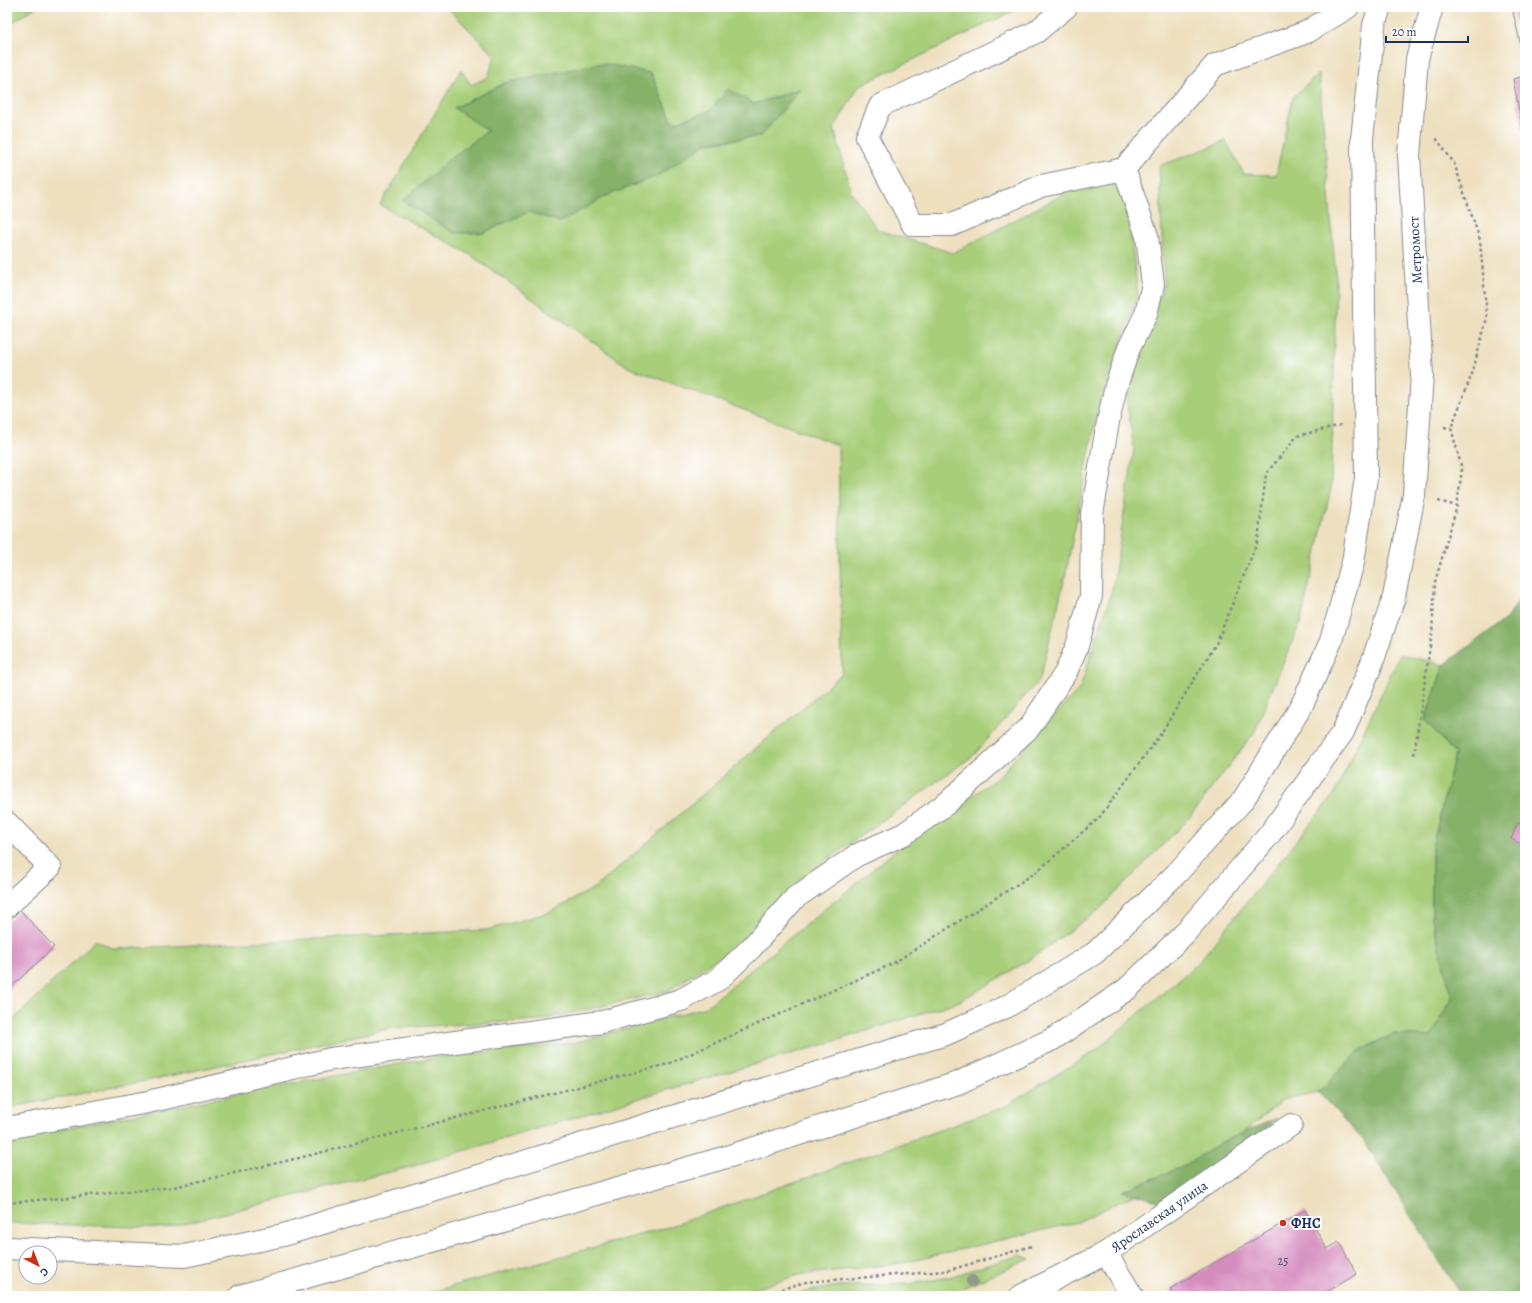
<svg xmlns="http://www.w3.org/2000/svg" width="1532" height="1303" font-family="Alegreya,serif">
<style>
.green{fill:#a8ce79;stroke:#627e6c;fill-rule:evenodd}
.forest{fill:#86b169;stroke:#507064}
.building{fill:#d58dbe}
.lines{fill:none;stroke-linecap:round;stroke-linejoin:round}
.minor-casing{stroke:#84888e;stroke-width:24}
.major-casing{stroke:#84888e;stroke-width:24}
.path{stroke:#84888e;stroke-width:2.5;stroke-dasharray:3 3;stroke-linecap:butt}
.minor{stroke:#fff;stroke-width:22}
.major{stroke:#fff;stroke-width:22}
.major-bridge-casing{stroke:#84888e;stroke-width:24;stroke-linecap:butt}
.major-bridge{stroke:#fff;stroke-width:22}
.tree{fill:#91998e}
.poi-dot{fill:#c8321e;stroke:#fff;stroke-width:1.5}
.labels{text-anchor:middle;stroke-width:4;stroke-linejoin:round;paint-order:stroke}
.number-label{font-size:12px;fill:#4a4676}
.street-label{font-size:14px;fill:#1b2f5e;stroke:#fff}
.poi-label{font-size:14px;font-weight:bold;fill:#1b2f5e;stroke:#fff;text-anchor:start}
</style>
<rect width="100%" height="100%" fill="#fff"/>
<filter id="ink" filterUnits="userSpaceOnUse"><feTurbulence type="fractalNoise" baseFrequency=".025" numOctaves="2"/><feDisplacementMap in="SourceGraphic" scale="8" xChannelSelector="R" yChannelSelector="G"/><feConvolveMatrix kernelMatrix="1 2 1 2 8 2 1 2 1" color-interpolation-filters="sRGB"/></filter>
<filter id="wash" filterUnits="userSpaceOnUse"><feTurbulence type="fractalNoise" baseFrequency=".012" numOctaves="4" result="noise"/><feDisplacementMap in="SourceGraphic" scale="16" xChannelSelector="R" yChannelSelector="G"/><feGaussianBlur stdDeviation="0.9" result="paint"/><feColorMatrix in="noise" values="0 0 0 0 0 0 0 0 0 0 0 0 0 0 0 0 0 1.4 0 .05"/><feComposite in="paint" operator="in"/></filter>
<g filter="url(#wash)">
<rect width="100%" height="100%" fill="#eee0bf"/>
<g class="green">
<polygon points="7,7 36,7 7,26"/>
<path d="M447 7H1022L859 86 834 128 851 192 878 230 953 253 1116 166 1128 213 1138 295 1097 413 1066 573 1040 679 974 755 802 878 742 942 668 991 542 1020 393 1028 156 1079 7 1108V1026L96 940 114 949 487 930 550 912 596 887 842 674 838 445 628 367 469 254 380 205 461 70 471 85 488 77 495 56ZM651 73 673 123 709 111 728 89 754 104 799 89 761 136 707 143 657 176 608 195 560 222 528 212 483 233 403 201 452 157 488 131 454 108 505 83Z"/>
<polygon points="1319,74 1336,279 1331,488 1301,621 1254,733 1189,818 1099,910 1026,962 960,1001 826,1044 663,1091 410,1167 165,1228 7,1223 7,1140 264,1089 432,1058 573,1043 706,1007 895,851 997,778 1080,688 1112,591 1134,449 1127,403 1142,342 1164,284 1159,166 1226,141 1244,174 1276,175 1293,97"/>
<polygon points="1400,654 1444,665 1425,720 1455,754 1432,848 1432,919 1452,998 1431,1038 1394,1034 1359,1051 1318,1092 1282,1100 1197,1171 1148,1188 1078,1222 903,1263 799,1275 731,1296 416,1296 668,1227 1004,1107 1095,1051 1197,964 1335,793"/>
<polygon points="1020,1255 1030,1259 944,1296 787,1295 839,1286 909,1284 949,1277"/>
</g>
<g class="forest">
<polygon points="601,63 651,73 673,123 709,111 728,89 754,104 800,89 761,136 707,143 657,176 608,195 560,222 528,212 483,233 454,233 403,201 452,157 488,131 454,108 505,83"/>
<polygon points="1525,591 1525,1296 1461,1296 1365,1142 1318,1092 1359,1051 1394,1034 1431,1037 1452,998 1432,919 1432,848 1455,754 1425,720 1444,665 1507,618"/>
<polygon points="1277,1118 1231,1161 1158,1201 1122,1191 1182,1167 1222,1142"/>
</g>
<g id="blocks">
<g class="building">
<polygon points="1512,7 1525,7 1525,60 1524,60"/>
<polygon points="1525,76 1525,136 1524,136 1513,79"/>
<polygon points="1518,823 1525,826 1525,846 1511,839"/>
<polygon points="20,910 54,947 7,991 7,922"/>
<polygon points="1305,1210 1327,1249 1339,1242 1357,1274 1327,1292 1329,1296 1174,1296 1170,1289"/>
</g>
</g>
</g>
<g filter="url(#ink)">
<use href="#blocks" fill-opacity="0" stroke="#84888e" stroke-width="1"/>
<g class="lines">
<g class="minor-casing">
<g id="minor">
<polyline points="1066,7 1036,32 880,106 867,137 913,225 952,225 1041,186 1124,169 1215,65 1307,32 1348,7"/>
<polyline points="7,823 50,867 7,906"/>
<polyline points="7,1128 148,1102 331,1059 602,1022 681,1000 719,979 751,948 795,898 857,855 904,834 947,803 1029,728 1066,672 1077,646 1091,596 1092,514 1108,422 1116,386 1129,348 1146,314 1153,284 1147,236 1124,169"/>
<polyline points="1106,1253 1132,1296"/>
<polyline points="1021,1296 1106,1253 1291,1125"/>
</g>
</g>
<g class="major-casing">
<g id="major">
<polyline points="7,1248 184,1256 283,1235 946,1034 1006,1007 1095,953 1177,873 1243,800 1301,707 1331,641 1353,562 1366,478"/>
<polyline points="240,1296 730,1156 958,1083 1053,1039 1127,989 1185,933 1269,835 1343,732 1372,663 1394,597 1414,495"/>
</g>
</g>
<g class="path">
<polyline points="1444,427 1451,428"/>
<polyline points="1438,501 1457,506"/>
<polyline points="1414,755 1432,633 1435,582 1457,506 1462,469 1451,428 1472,374 1487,318 1480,240 1454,163 1436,138"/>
<polyline points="7,1203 174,1187 299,1158 668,1064 892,964 1035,873 1099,818 1160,735 1217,642 1258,540 1266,474 1297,436 1341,425"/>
<polyline points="758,1296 806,1282 946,1271 1032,1246"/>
</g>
<use href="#minor" class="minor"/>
<use href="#major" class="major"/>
<g class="major-bridge-casing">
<g id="major-bridge">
<polyline points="1366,478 1362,139 1374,25 1380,7"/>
<polyline points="1414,495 1422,375 1409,155 1417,59 1432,7"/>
</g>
</g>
<use href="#major-bridge" class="major-bridge"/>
</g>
<circle class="tree" cx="972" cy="1281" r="6"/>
</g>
<circle class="poi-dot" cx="1283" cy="1223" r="4"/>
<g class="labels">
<g class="number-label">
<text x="1283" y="1265">25</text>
</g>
<g class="street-label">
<text transform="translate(1415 250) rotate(-93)" y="5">Метромост</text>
<text transform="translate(1159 1216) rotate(-35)" y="5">Ярославская улица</text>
</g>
<g class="poi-label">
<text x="1291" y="1228">ФНС</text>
</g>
</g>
<rect width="1532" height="1303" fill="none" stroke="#fff" stroke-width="24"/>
<g transform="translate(38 1265) rotate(138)"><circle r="19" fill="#ffffff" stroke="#a4acbf"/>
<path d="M0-3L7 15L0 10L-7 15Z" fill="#c8321e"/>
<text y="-6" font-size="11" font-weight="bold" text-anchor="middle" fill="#1b2f5e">С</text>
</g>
<path d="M1386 36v6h82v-6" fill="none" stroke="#1b2f5e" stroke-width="2"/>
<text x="1392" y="36" font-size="12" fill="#1b2f5e" stroke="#ffffff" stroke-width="3" paint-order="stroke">20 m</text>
</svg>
